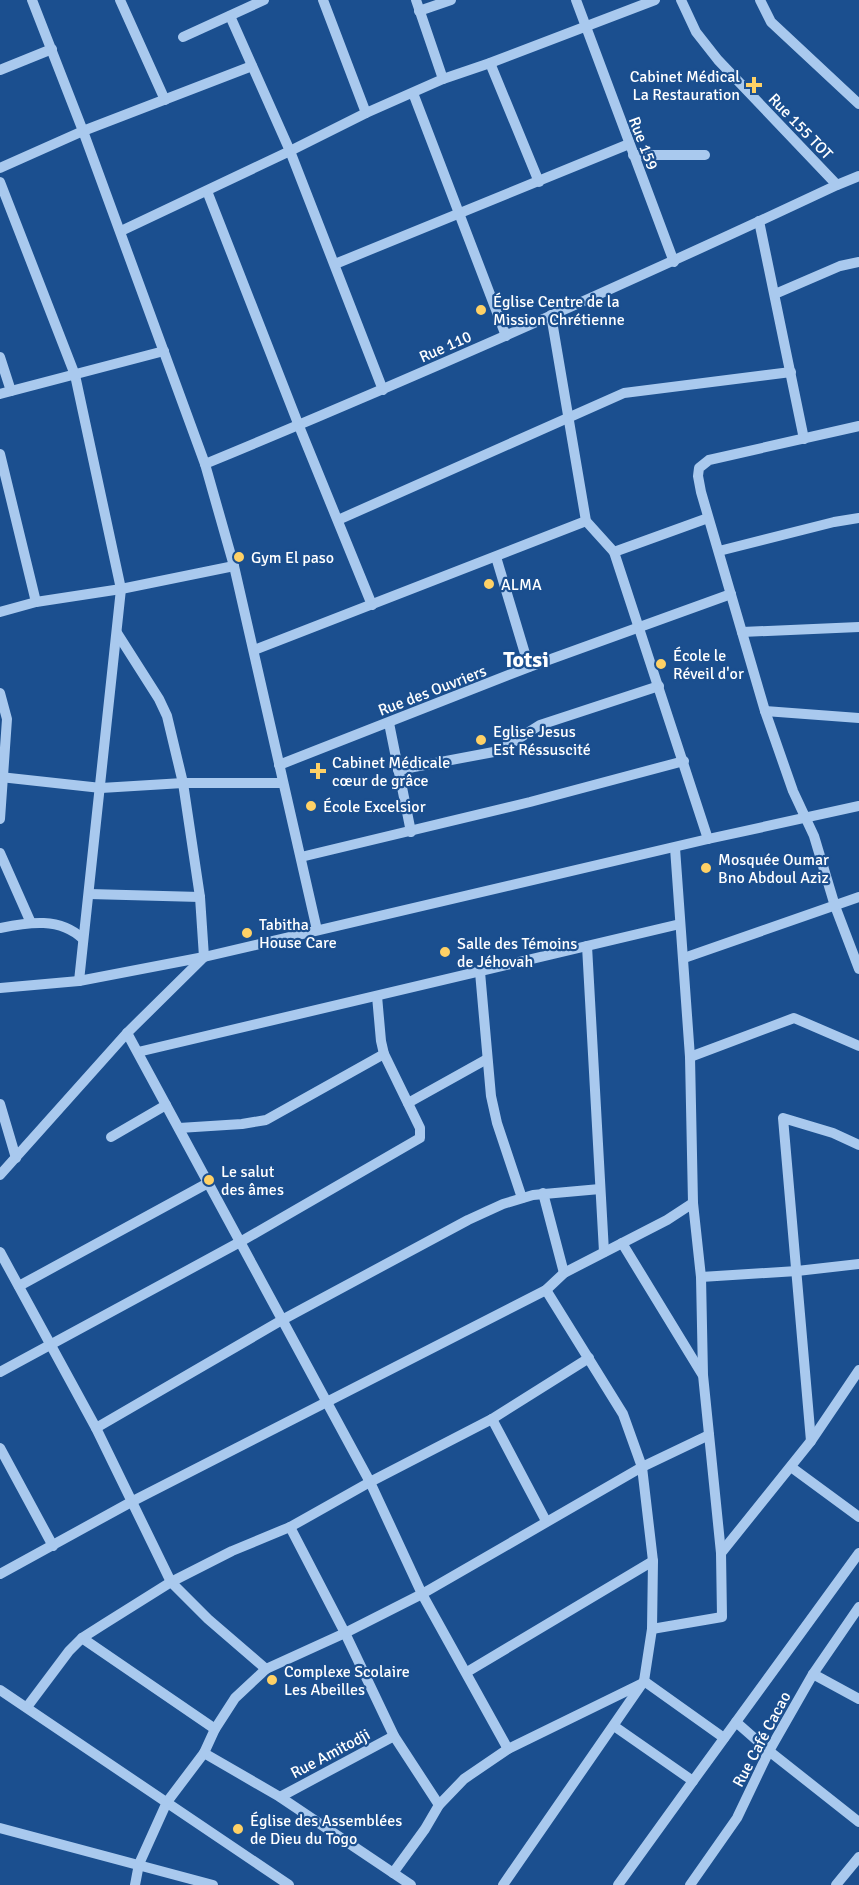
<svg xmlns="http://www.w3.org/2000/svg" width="859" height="1885" font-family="Signika,sans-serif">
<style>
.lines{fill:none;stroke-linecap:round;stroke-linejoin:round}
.minor{stroke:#a9c9ee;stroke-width:10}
.poi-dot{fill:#ffd166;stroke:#1b4f8f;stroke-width:2}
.labels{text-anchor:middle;stroke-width:4.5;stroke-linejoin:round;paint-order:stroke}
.poi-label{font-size:16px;fill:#fff;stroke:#1b4f8f;text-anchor:start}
.street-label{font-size:16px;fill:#fff;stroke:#1b4f8f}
.district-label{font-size:22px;font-weight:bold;fill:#fff;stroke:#1b4f8f}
</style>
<rect width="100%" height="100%" fill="#1b4f8f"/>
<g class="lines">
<g class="minor">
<polyline points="32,0 83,131 205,464 234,566 317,930"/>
<polyline points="120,0 165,100"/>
<polyline points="323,0 366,113"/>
<polyline points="416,0 443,79"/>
<polyline points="576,0 674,262"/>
<polyline points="681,0 696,32 718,60 837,185"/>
<polyline points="760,0 771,22 859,104"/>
<polyline points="419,11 451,0"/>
<polyline points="230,16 290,151 383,390"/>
<polyline points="183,37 264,0"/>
<polyline points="490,63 539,182"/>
<polyline points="0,70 52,49"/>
<polyline points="413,93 506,336"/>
<polyline points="633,155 705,155"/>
<polyline points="0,168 83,131 252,66"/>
<polyline points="0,182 75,375 121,589 79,981"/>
<polyline points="207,191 299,426 372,605"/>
<polyline points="759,221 804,439"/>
<polyline points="121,231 290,151 366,113 443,79 490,63 655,0"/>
<polyline points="335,264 629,144"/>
<polyline points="775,294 840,266 859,262"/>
<polyline points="551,315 586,521 614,552 708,839"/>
<polyline points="0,357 11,391"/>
<polyline points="0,394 164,351"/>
<polyline points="859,426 709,460 699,468 698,476 701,492 765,711 793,791 814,836 835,906 859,969"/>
<polyline points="0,454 36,602"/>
<path d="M205 464C418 376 628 283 837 185L859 176"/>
<polyline points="338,520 624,393 791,372"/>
<polyline points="719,551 834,522 859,518"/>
<polyline points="614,552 708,518"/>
<polyline points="496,557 529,667"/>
<polyline points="0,612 36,602 121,589 234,566"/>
<polyline points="742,632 859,627"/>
<polyline points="254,650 586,521"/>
<polyline points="0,693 7,719 0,819"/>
<polyline points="765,711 859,718"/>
<polyline points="389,723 411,832"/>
<polyline points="279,765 529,667 731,594"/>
<polyline points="398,770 499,751 540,725 659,686"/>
<polyline points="0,777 101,788 183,783 283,783"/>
<polyline points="0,853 31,923"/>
<polyline points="301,857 530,802 684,761"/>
<polyline points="89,894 200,897"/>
<path d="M0 928C29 922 60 917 83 939"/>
<polyline points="587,946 604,1252"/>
<polyline points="684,958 859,897"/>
<polyline points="480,972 491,1096 497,1123 522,1198"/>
<polyline points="0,988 79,981 204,957 708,839 859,806"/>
<polyline points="127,1033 370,1482 422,1594 508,1749"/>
<polyline points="138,1052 680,924"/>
<polyline points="690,1057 794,1018 859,1046"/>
<polyline points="408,1103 487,1059"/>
<polyline points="0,1104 16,1158"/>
<polyline points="179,1128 242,1124 266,1120 384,1054"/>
<polyline points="111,1137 166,1105"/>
<polyline points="0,1175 127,1033 204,957 200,897 183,783 167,716 159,699 117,633"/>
<polyline points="543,1193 564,1273"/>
<polyline points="622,1243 702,1374"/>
<polyline points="0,1252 96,1428 171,1582 208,1619 266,1669"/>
<polyline points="701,1277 797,1271 859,1264"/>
<polyline points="19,1286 208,1183"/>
<polyline points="0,1372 240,1242 420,1138 420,1128 384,1054 381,1041 377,996"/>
<polyline points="492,1419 546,1521"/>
<polyline points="96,1428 282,1320 468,1220 503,1204 533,1195 600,1189"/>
<polyline points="811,1441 783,1118 833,1133 859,1145"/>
<polyline points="0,1448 53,1546"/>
<polyline points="791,1467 859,1517"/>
<polyline points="290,1527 345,1633 394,1736 439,1805"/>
<polyline points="721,1553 811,1441 859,1370"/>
<polyline points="0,1574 133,1501 546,1290 564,1273 667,1220 693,1203"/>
<polyline points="652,1629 722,1617 721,1553 703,1375 701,1277 693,1203 690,1057 675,848"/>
<polyline points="82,1638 215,1729"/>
<polyline points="467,1672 653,1561"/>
<polyline points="813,1674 859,1699"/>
<polyline points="644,1681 724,1738"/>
<polyline points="0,1690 289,1885"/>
<polyline points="27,1707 69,1651 82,1638 104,1624 171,1582 232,1551 290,1527 370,1482 492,1419 589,1358"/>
<polyline points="736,1722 769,1751 859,1822"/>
<polyline points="614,1726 693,1781 618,1885"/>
<polyline points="204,1753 280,1797 411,1885"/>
<polyline points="693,1781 859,1553"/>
<polyline points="280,1797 394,1736"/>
<polyline points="0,1828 213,1885"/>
<polyline points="393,1873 425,1829 439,1805 464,1779 508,1749 641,1684"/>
<polyline points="135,1885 139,1864 167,1802 204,1753 215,1729 235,1698 266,1669 345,1633 422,1594 642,1467 709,1435"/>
<polyline points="503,1885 644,1681 652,1629 653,1561 642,1467 623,1414 546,1290"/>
<polyline points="690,1885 737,1818 769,1751 813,1674 859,1607"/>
<polyline points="836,1885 859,1857"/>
</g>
</g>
<g class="poi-dot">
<path d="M751 76h6v6h6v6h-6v6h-6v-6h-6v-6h6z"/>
<circle cx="481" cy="310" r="6"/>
<circle cx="239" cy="557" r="6"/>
<circle cx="489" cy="584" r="6"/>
<circle cx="661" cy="664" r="6"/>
<circle cx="481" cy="740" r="6"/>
<path d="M315 762h6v6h6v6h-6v6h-6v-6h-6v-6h6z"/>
<circle cx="311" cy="806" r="6"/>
<circle cx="706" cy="868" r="6"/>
<circle cx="247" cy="933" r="6"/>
<circle cx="445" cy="952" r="6"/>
<circle cx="209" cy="1180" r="6"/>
<circle cx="272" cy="1680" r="6"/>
<circle cx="238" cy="1829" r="6"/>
</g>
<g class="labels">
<g class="poi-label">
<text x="740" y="82" text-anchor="end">Cabinet Médical<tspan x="740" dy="18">La Restauration</tspan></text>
<text x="493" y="307">Église Centre de la<tspan x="493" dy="18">Mission Chrétienne</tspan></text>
<text x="251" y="563">Gym El paso</text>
<text x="501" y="590">ALMA</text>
<text x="673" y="661">École le<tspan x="673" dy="18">Réveil d'or</tspan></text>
<text x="493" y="737">Eglise Jesus<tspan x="493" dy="18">Est Réssuscité</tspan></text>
<text x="332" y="768">Cabinet Médicale<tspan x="332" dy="18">cœur de grâce</tspan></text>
<text x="323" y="812">École Excelsior</text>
<text x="718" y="865">Mosquée Oumar<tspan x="718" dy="18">Bno Abdoul Aziz</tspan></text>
<text x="259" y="930">Tabitha<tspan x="259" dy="18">House Care</tspan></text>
<text x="457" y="949">Salle des Témoins<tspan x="457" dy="18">de Jéhovah</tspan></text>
<text x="221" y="1177">Le salut<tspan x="221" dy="18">des âmes</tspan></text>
<text x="284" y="1677">Complexe Scolaire<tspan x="284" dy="18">Les Abeilles</tspan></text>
<text x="250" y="1826">Église des Assemblées<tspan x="250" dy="18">de Dieu du Togo</tspan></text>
</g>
<g class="street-label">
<text transform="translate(801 126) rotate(46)" y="6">Rue 155 TOT</text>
<text transform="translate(644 143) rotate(69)" y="6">Rue 159</text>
<text transform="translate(445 346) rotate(-24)" y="6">Rue 110</text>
<text transform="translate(432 690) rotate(-21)" y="6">Rue des Ouvriers</text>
<text transform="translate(761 1739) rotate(-62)" y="6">Rue Café Cacao</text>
<text transform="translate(330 1753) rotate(-28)" y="6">Rue Amitodji</text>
</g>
<g class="district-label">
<text x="526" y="667">Totsi</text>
</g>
</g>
</svg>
